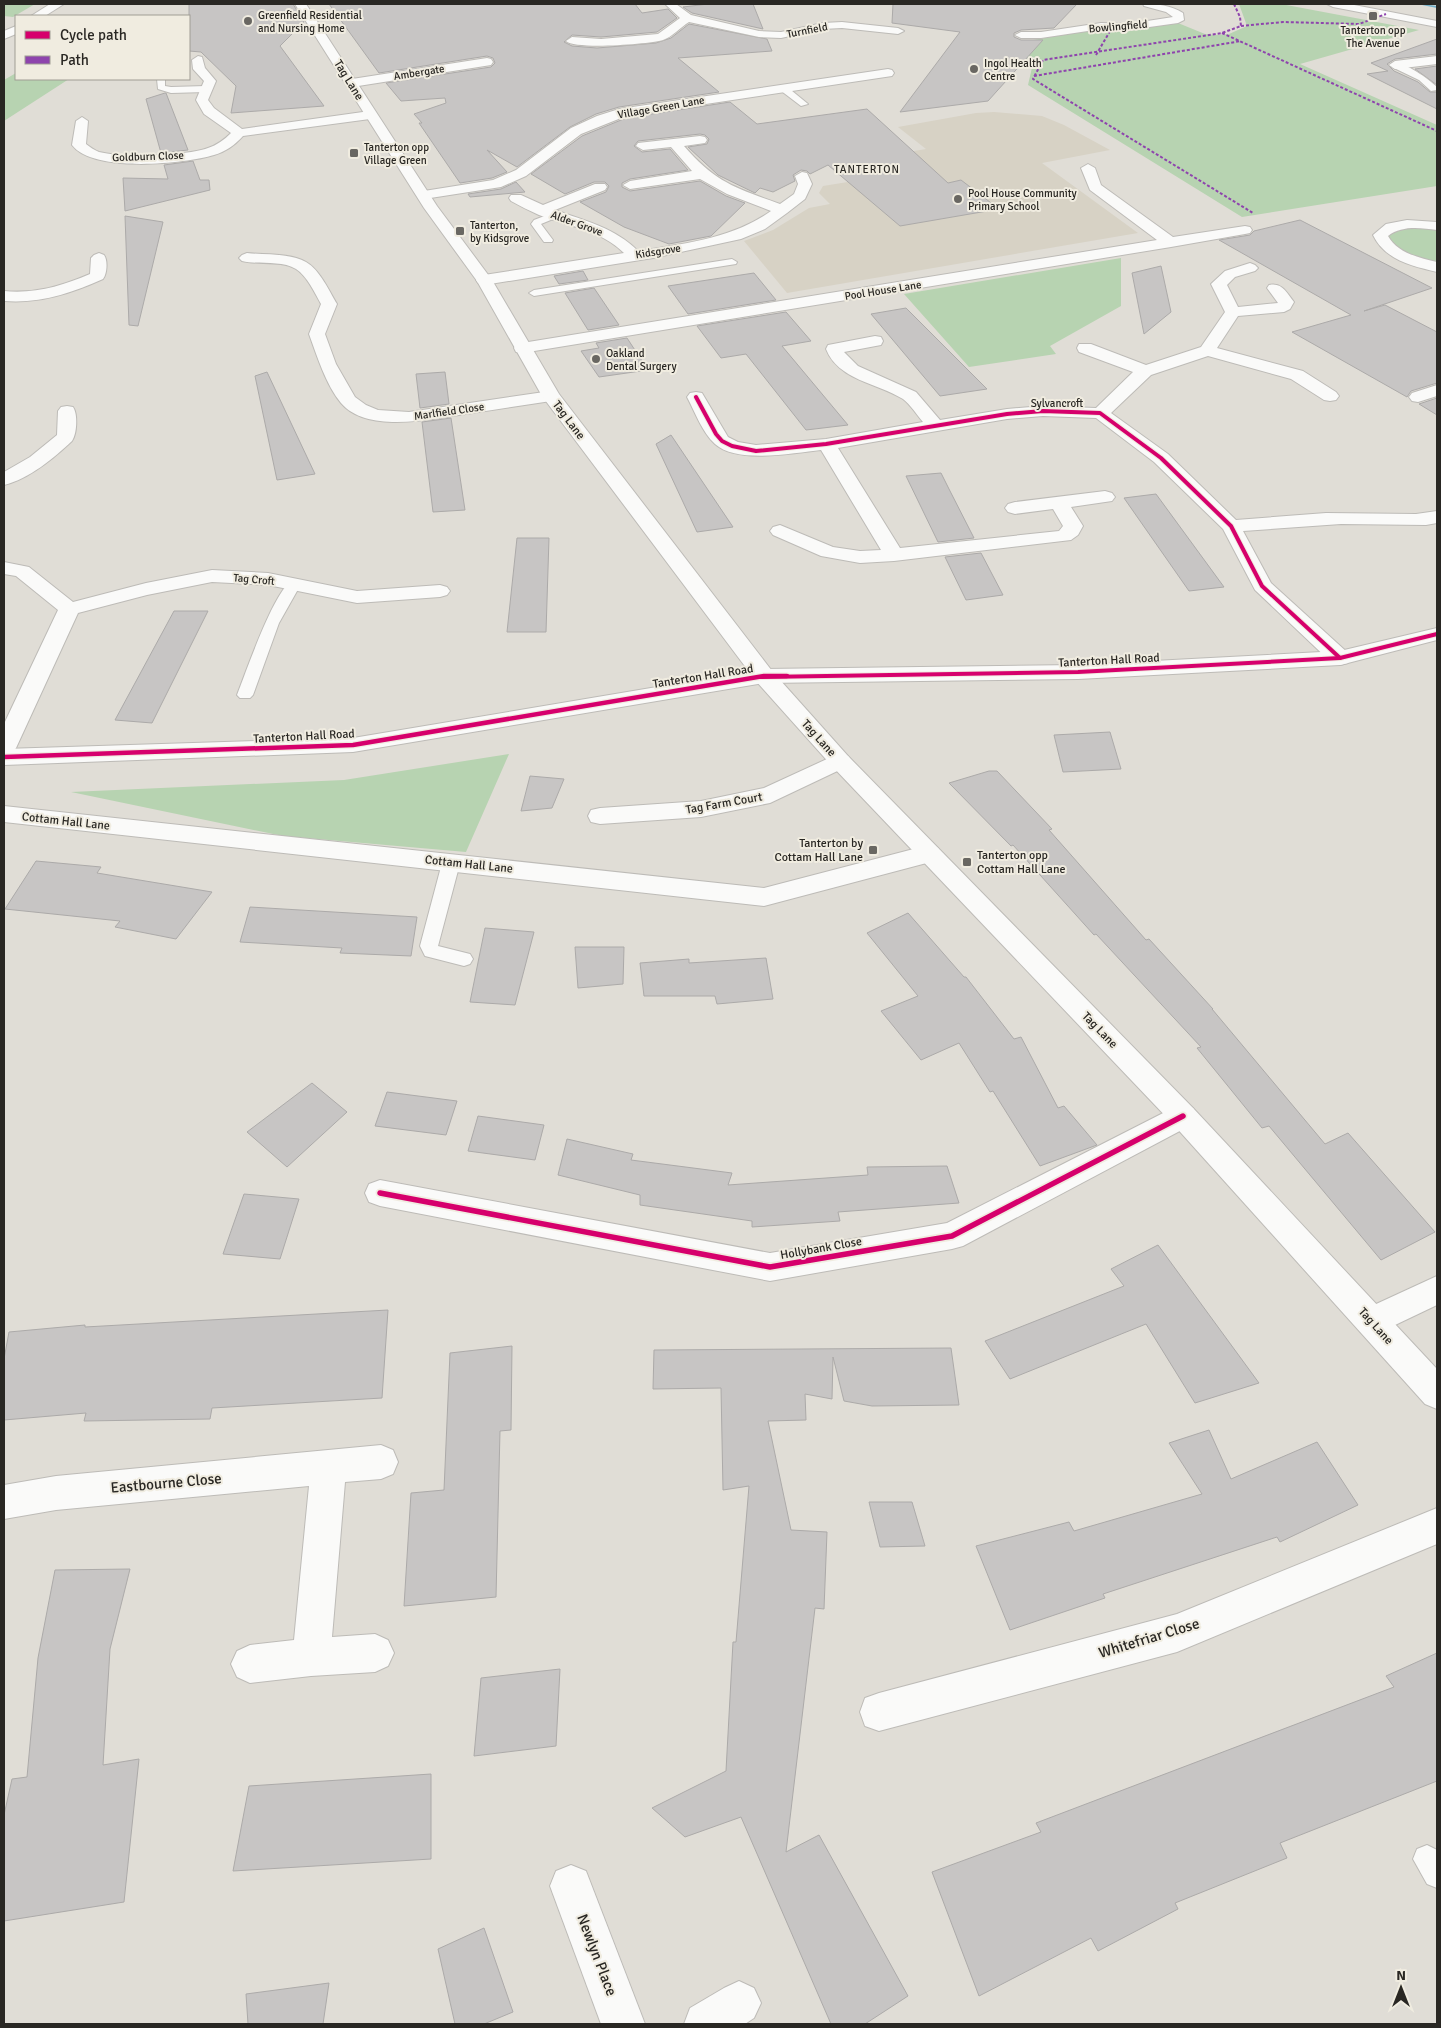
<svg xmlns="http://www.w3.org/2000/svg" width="1441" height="2028" font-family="Signika,sans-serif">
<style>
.built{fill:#d7d2c5}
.green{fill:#b7d3b1}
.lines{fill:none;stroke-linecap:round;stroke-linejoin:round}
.stream{fill:#73b0c9;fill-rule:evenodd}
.building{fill:#c7c5c4;stroke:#acaaa9}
.service-casing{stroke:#bdbbb7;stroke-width:2}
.minor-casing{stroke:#bdbbb7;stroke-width:2}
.tertiary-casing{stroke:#bdbbb7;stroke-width:2}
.secondary-casing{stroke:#bdbbb7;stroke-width:2}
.service{fill:#fafaf9;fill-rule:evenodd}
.minor{fill:#fafaf9;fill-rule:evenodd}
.tertiary{fill:#fafaf9;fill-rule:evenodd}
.secondary{fill:#fafaf9;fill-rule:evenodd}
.quiet{stroke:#8e44ad;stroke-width:2;stroke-dasharray:3 2;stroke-linecap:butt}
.cycleway-far2-casing{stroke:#f0ece0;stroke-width:6}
.cycleway-far1-casing{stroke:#f0ece0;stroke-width:7}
.cycleway-casing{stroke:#f0ece0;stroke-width:9}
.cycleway-far2{stroke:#d6006c;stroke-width:4}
.cycleway-far1{stroke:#d6006c;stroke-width:4.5}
.cycleway{stroke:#d6006c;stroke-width:5.5}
.poi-dot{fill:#696762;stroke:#f0ece0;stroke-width:2}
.labels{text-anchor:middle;stroke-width:4;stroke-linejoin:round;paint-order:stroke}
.far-poi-label{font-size:11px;fill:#292723;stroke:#f0ece0;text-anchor:start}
.far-street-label{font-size:11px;fill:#292723;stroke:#f0ece0}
.far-neighbourhood-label{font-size:11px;letter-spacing:1px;fill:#292723;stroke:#f0ece0}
.street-label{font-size:12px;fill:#292723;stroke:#f0ece0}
.poi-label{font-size:12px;fill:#292723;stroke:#f0ece0;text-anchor:end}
.near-street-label{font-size:15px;fill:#292723;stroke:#f0ece0}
</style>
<rect width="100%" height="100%" fill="#e0ddd6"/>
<polygon class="built" points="994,112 1042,116 1064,125 1110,150 1042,163 1138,233 787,293 744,241 773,230 809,208 830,204 819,193 823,186 922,170 902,153 926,149 898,127 976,113"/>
<g class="green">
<polygon points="4,4 35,4 13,17 4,16"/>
<polygon points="1239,4 1281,4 1419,30 1300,64 1437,125 1437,186 1242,217 1028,85 1034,59 986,54 993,47 1103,28 1178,23 1205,34 1215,35 1229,34 1247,26"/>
<polygon points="16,73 16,79 69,79 4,121 4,80"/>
<polygon points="1430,225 1437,226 1437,267 1423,263 1390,249 1385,229"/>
<polygon points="1121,258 1121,306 1050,346 1056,354 969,367 904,294"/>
<polygon points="509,754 466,852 283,836 71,792 344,780"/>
</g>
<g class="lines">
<polygon class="stream" points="1422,4 1437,6 1437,8 1422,5"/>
</g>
<g class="building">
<polygon points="189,4 293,4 304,22 280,46 324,106 231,113 236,86 201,52 189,51"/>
<polygon points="329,4 635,4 642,13 668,9 677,18 657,32 601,37 572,35 564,42 572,46 597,48 656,43 671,38 689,24 767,39 772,51 678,58 719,92 619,107 596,114 570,127 517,167 487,150 507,172 492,178 460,183 419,123 422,123 414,114 446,103 445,98 401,101 386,83 491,67 495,63 493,58 487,56 379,73"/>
<polygon points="708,4 753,4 763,29 692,13 683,7"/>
<polygon points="893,4 1077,4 1054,28 1021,30 1014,33 1014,37 1021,40 1043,40 988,101 900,112 960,32 892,23"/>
<polygon points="1437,39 1437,54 1395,59 1387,64 1394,71 1418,82 1430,92 1437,92 1437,109 1367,74 1388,71 1371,63"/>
<polygon points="1437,66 1437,85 1415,69"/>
<polygon points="165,93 166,93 188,150 161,153 146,99"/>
<polygon points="730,102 757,124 867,109 948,183 961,180 999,209 900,226 828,165 810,174 807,171 801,170 793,175 795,181 773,192 760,188 755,193 718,175 688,147 707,144 709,139 705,135 700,134 638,141 634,146 642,152 670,149 688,170 630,179 622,183 622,187 630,191 700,181 726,196 745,203 711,236 669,244 624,227 580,202 606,192 609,186 605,182 594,182 565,194 531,174 582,136 626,118"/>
<polygon points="193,161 200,180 209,180 210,190 125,211 123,178 168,179 164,165"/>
<polygon points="516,182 525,192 470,197 468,194 501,189"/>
<polygon points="125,216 163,222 138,326 129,325"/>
<polygon points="1300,220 1432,288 1364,311 1385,305 1437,332 1437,383 1411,391 1407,397 1292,332 1351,315 1219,240 1250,235 1254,231"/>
<polygon points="1161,266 1171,312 1144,334 1132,273"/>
<polygon points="583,271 588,280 559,284 554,276"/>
<polygon points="754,273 776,300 688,314 668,286"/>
<polygon points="594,288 619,325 588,330 565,293"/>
<polygon points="906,308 987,389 940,396 871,314"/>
<polygon points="786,312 811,341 782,346 848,425 806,430 746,354 721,358 697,326"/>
<polygon points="627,338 648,370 599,377 581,351 599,348 596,343"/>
<polygon points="267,372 315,474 277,480 255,376"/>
<polygon points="445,372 449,404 420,408 416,374"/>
<polygon points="1437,398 1437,415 1419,404"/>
<polygon points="451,418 465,510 433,512 422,422"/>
<polygon points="671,435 733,527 697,532 656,444"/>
<polygon points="941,473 949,489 974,538 938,542 906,476"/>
<polygon points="1156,494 1224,587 1189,591 1124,498"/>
<polygon points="517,538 549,538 546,632 507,632"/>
<polygon points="981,553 1003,595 966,600 945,557"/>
<polygon points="174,611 208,611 152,723 115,720"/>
<polygon points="1110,732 1121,769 1063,772 1054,735"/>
<polygon points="989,771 997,771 1052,829 1049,830 1146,940 1149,939 1213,1009 1212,1009 1325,1144 1348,1133 1435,1232 1381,1260 1269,1126 1262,1128 1197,1048 1201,1047 1096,934 1094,935 1013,845 1011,846 949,783"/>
<polygon points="530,776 564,779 552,808 521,811"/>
<polygon points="36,861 101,867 97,873 212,892 176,939 115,927 120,921 5,909"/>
<polygon points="250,907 417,917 411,956 340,953 342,948 240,942"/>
<polygon points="908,913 964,977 966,977 1014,1039 1021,1037 1058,1108 1064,1106 1097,1145 1040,1166 993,1091 990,1092 959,1043 921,1060 881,1011 918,996 867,933"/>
<polygon points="485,928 534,932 515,1005 470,1002"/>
<polygon points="575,947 624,947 623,984 578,988"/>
<polygon points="766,958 773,999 717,1004 715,996 644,996 640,963 689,959 689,963"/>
<polygon points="312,1083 347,1112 287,1167 247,1132"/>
<polygon points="387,1092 457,1101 446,1135 375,1126"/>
<polygon points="478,1116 544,1125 535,1160 468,1151"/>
<polygon points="567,1139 633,1154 631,1160 732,1173 728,1185 868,1175 867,1167 947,1166 959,1203 838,1212 840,1221 752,1227 752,1221 640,1205 640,1195 558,1175"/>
<polygon points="244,1194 299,1199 280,1259 223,1254"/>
<polygon points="1158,1245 1259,1383 1195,1403 1146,1324 1010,1379 985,1341 1124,1286 1111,1269"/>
<polygon points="388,1310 382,1398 212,1408 210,1419 84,1421 86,1413 4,1420 4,1359 9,1332 85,1325 85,1327"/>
<polygon points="512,1346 511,1430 500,1431 496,1597 404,1606 411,1493 444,1490 450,1353"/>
<polygon points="951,1348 959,1405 872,1406 844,1401 833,1357 832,1399 805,1394 806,1420 768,1421 791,1530 827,1532 824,1609 815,1608 786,1852 819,1835 908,1996 865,2024 831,2024 741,1817 685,1837 652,1808 726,1771 733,1642 736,1642 749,1486 723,1490 721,1388 653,1389 654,1350"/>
<polygon points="1209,1430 1231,1479 1317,1442 1358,1505 1280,1542 1277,1537 1103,1594 1105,1598 1010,1630 976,1546 1069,1522 1074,1531 1202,1494 1169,1443"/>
<polygon points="869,1502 912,1502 925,1546 880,1547"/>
<polygon points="130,1569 110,1649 103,1765 139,1759 124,1902 4,1921 4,1815 12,1779 27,1777 38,1658 55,1570"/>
<polygon points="1437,1653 1437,1781 1280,1843 1287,1858 1175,1903 1178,1909 1098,1951 1091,1938 979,1996 932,1872 1041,1832 1036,1823 1394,1687 1386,1676"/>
<polygon points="560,1669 556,1746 474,1756 481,1678"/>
<polygon points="431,1774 431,1859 233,1871 249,1786"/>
<polygon points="484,1928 513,2012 484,2024 455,2024 438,1949"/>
<polygon points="329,1983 323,2024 248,2024 246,1994"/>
</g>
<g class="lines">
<g class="service-casing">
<g id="service">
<path d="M1392 63C1406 62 1427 78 1437 87V90L1431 91 1419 80 1392 67Z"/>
<polygon points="157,79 165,79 165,86 171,87 206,86 210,89 206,92 171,93 158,89"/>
<polygon points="780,86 786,86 808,104 801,106 780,90"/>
<polygon points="555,212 560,215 558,217 541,224 553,240 552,242 544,242 531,224 534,220"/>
<polygon points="732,259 737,262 736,264 534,296 529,293 534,290"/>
<path d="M294 580 301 584 279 623 253 695 250 698H240L237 695C245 675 276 584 294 580Z"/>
<polygon points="451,857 457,859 460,863 438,946 470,954 473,959 470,964 464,966 425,956 420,946 442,863 445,859"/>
<polygon points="1427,1845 1437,1850 1437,1888 1427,1884 1413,1859 1417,1849"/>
</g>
</g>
<g class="minor-casing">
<g id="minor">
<path d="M665 4H676L691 15 759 31 781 32 823 23 842 22 898 28 904 31 898 34 842 28 823 29 781 38 759 37 689 22C681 27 672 37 663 40 650 44 575 50 566 41L572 37 601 39 658 34 680 18Z"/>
<path d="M1143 4C1158 4 1170 5 1183 13L1184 20 1178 23 1128 30 1101 29 1041 38H1021L1015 35 1021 32H1041L1101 23 1128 24 1173 17 1166 12 1144 6Z"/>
<path d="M198 56 202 57 205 68 216 81 208 100 214 108 242 129 370 111 376 115 370 119 243 136C235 145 225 152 214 155 184 164 93 173 72 145L76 121 82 117 88 121 86 144C90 147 94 150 99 152 123 158 185 156 208 148 217 145 224 140 231 133L204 114 196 100 204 81 193 69 192 60Z"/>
<polygon points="1437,56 1437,64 1395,69 1389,65 1395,61"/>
<polygon points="487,58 491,59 493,62 491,65 352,87 346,83 352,79"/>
<polygon points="888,69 892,70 894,73 892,76 626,116 581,134 526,176 501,187 424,199 419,198 417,195 419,192 424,191 493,180 516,170 571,128 597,116 619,109"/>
<path d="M700 136 705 137 707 140 705 143 684 146C716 183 736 188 780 204L794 194 798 184 795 176 802 172 807 173 812 184 805 199 787 213 765 229 741 239 653 258 484 285 478 283 476 280 478 277 484 275 624 253C601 230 568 226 539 215 530 211 520 206 511 201L509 198 511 195H521L543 205 595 184H605L607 187 605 190 555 210C586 221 615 228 638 251 684 244 734 238 771 211L727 194 700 179 630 189 623 185 630 181 692 171 671 147 643 150 636 146 638 143Z"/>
<polygon points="1088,164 1095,168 1101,185 1173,237 1245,226 1250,227 1252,230 1250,233 1245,234 1171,247 522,353 516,352 514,348 516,344 522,343 1157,240 1090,190 1081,168"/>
<path d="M1407 220 1437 222V230C1421 228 1402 225 1388 236 1397 253 1420 258 1437 262V272C1412 266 1385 260 1373 235L1386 224Z"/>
<path d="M99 253 104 255C108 260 107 274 103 279 72 293 39 304 4 301V291C35 294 62 286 90 274L91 258 94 255Z"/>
<path d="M247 253C265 255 290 253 306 262 320 270 329 291 337 304L325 334 336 364 355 397 366 405 378 410 409 412 551 391 557 392 560 396 557 400 551 401C525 405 498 409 472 413 436 418 368 435 341 403 326 385 317 356 309 334L321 304C315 293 307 276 296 269 281 260 258 265 242 261L239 258 242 255Z"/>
<path d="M1250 263 1255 265 1258 268 1255 271 1235 277 1227 285 1238 307 1278 303 1267 288 1269 285C1282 282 1287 293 1294 302L1290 309 1284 312 1238 316 1217 348 1303 371 1336 392 1339 396 1336 400 1330 401 1324 400 1291 379 1208 356 1151 375 1111 413 1168 454 1236 520 1326 513 1416 514 1437 511V523L1426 525 1341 524 1243 531 1271 583 1348 653 1351 658 1348 663 1340 665 1332 663 1255 590 1223 529 1154 462 1096 418 1043 416 1007 419 838 448 900 548 1059 531 1063 526 1053 509 1015 514 1008 512 1005 508 1008 504 1015 502 1105 491 1112 493 1115 497 1112 501 1071 507 1083 526 1078 535 1071 540 894 561 860 563 821 556 773 535 770 531 773 527 780 525 833 547 860 551 881 550 821 450C794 453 737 464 715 444 702 432 695 412 687 397L690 393 696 392 702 393 728 437 738 442 756 445 826 439 923 422C917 415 910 404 903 399 877 383 838 380 826 349L828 345 875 336 881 337 883 341 881 345 844 352 858 366 916 392 940 420 1007 409 1043 406 1096 408 1133 372 1079 352 1077 348 1079 344H1091L1146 365 1201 347 1225 312 1211 284 1225 271Z"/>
<polygon points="1437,385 1437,396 1418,402 1412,401 1409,397 1412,393"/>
<path d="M67 406 73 407C78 414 77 434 72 441 54 458 29 479 4 485V472L30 457 57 435 58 411 61 407Z"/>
<polygon points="4,562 29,567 73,602 146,583 212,570 268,573 357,591 440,585 447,587 450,591 447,595 440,597 357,603 268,585 212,582 147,595 78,613 16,748 12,753 4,755 4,724 58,610 16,576 4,574"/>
<polygon points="840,753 848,756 852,761 848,766 770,803 701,817 600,824 591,822 588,816 591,810 600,808 701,801 764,788"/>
<polygon points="4,806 764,888 929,845 938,848 941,854 938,860 764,906 4,822"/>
<polygon points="1183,1104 1193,1108 1198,1116 1193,1124 963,1246 952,1249 770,1281 380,1206 369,1202 365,1193 369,1184 380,1180 770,1253 947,1223 1173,1108"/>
<polygon points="1437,1276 1437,1305 1372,1336 1361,1331 1356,1321 1361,1311"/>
<polygon points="381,1445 393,1450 398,1462 393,1474 381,1479 345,1482 332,1637 375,1634 388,1640 394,1653 388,1666 375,1672 311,1676 250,1683 237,1677 231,1664 237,1651 250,1645 294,1640 309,1486 56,1510 4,1519 4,1485 56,1476"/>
<polygon points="1437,1508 1437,1544 1177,1652 879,1731 865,1726 860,1712 865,1698 879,1693 1177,1614"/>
<polygon points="571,1865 586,1871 645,2024 601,2024 550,1886 556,1871"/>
<polygon points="739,1981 754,1988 761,2003 754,2018 745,2024 684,2024 690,2008 724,1988"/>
</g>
</g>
<g class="tertiary-casing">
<g id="tertiary">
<polygon points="1327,4 1349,4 1437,21 1437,27 1333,7"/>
<polygon points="1437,628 1437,640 1340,665 1078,679 764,683 353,752 4,765 4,749 353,738 764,669 1078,665 1340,651"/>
</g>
</g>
<g class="secondary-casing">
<g id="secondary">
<polygon points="50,4 64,4 45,16 31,16"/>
<polygon points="295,4 306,4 437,206 492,280 559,394 772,671 848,756 1193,1108 1437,1369 1437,1409 1425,1404 1173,1124 832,766 756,681 542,396 477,281 424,208"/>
<polygon points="16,26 16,34 4,39 4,31"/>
</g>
</g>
<use href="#service" class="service"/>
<use href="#minor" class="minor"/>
<use href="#tertiary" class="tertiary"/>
<use href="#secondary" class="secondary"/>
<g class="quiet">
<polyline points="1234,4 1240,17 1241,26 1222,33 1043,60 1033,79 1253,213"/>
<polyline points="1241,26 1283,22 1359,24 1386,14"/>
<polyline points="1222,33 1437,131"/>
<polyline points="1096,55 1113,26"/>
<polyline points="1034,76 1241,41"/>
</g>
<g class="cycleway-far2-casing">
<g id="cycleway-far2">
<polyline points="696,397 716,434 722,441 732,446 756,451 826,444 1007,414 1043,411 1100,413 1161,458 1231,526 1262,586 1340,658"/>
<polyline points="758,677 1078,672 1340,658 1437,634"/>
</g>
</g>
<g class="cycleway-far1-casing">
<polyline id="cycleway-far1" points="4,757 353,745 764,676 787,676"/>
</g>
<g class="cycleway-casing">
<polyline id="cycleway" points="380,1193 770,1267 952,1236 1183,1116"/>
</g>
<use href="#cycleway-far2" class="cycleway-far2"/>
<use href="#cycleway-far1" class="cycleway-far1"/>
<use href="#cycleway" class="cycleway"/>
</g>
<g class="poi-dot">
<rect x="1368" y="11" width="10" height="10" rx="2.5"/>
<circle cx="248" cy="21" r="5"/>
<circle cx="974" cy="69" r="5"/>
<rect x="349" y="148" width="10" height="10" rx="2.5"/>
<circle cx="958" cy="199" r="5"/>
<rect x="455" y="226" width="10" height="10" rx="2.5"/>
<circle cx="596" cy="359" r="5"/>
<rect x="868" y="845" width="10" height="10" rx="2.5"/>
<rect x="962" y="857" width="10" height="10" rx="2.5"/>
</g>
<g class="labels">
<g class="far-poi-label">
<text x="258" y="19">Greenfield Residential<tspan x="258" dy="13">and Nursing Home</tspan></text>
<text x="1373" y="34" text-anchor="middle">Tanterton opp<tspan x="1373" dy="13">The Avenue</tspan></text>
<text x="984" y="67">Ingol Health<tspan x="984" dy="13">Centre</tspan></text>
<text x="364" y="151">Tanterton opp<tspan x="364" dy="13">Village Green</tspan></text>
<text x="968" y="197">Pool House Community<tspan x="968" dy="13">Primary School</tspan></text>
<text x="470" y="229">Tanterton,<tspan x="470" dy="13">by Kidsgrove</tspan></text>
<text x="606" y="357">Oakland<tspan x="606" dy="13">Dental Surgery</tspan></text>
</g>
<g class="far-street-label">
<text transform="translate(1118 26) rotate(-5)" y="4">Bowlingfield</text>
<text transform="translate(807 30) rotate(-11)" y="4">Turnfield</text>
<text transform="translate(419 72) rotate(-9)" y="4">Ambergate</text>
<text transform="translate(661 107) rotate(-10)" y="4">Village Green Lane</text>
<text transform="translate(148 156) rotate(-2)" y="4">Goldburn Close</text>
<text transform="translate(577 223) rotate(20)" y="4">Alder Grove</text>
<text transform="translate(658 251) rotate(-9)" y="4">Kidsgrove</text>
<text transform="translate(883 290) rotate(-9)" y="4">Pool House Lane</text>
<text x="1057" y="407">Sylvancroft</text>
<text transform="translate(449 411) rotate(-8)" y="4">Marlfield Close</text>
<text transform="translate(254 579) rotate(5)" y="4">Tag Croft</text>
</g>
<g class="far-neighbourhood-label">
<text x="867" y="173">TANTERTON</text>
</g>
<g class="street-label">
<text transform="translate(349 80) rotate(58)" y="4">Tag Lane</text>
<text transform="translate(569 420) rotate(53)" y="4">Tag Lane</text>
<text transform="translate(1109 660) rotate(-3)" y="4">Tanterton Hall Road</text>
<text transform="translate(703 676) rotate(-9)" y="4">Tanterton Hall Road</text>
<text transform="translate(304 736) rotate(-3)" y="4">Tanterton Hall Road</text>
<text transform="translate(819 738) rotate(48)" y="4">Tag Lane</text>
<text transform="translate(724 803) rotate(-10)" y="4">Tag Farm Court</text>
<text transform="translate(66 821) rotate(6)" y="4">Cottam Hall Lane</text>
<text transform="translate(469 864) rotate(6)" y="4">Cottam Hall Lane</text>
<text transform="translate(1100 1030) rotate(46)" y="4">Tag Lane</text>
<text transform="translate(821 1248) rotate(-10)" y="4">Hollybank Close</text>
<text transform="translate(1376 1326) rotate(48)" y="4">Tag Lane</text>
</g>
<g class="poi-label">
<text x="863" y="847">Tanterton by<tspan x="863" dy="14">Cottam Hall Lane</tspan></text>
<text x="977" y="859" text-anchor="start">Tanterton opp<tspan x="977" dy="14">Cottam Hall Lane</tspan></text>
</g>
<g class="near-street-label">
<text transform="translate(166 1483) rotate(-5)" y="5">Eastbourne Close</text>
<text transform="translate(1149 1638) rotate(-17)" y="5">Whitefriar Close</text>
<text transform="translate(597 1955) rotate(69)" y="5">Newlyn Place</text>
</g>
</g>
<rect width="1441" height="2028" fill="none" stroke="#292723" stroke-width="10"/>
<rect x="15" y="15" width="175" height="65" fill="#f0ece0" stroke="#a09d94"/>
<rect x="25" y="31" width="25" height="8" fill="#d6006c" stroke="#a09d94"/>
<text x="60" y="40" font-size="15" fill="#292723">Cycle path</text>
<rect x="25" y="56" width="25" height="8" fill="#8e44ad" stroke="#a09d94"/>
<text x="60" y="65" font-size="15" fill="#292723">Path</text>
<g transform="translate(1401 1988)" stroke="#f0ece0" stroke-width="4" paint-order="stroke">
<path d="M0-4L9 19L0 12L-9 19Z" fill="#292723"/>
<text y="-8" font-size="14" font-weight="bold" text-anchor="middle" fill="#292723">N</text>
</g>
</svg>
